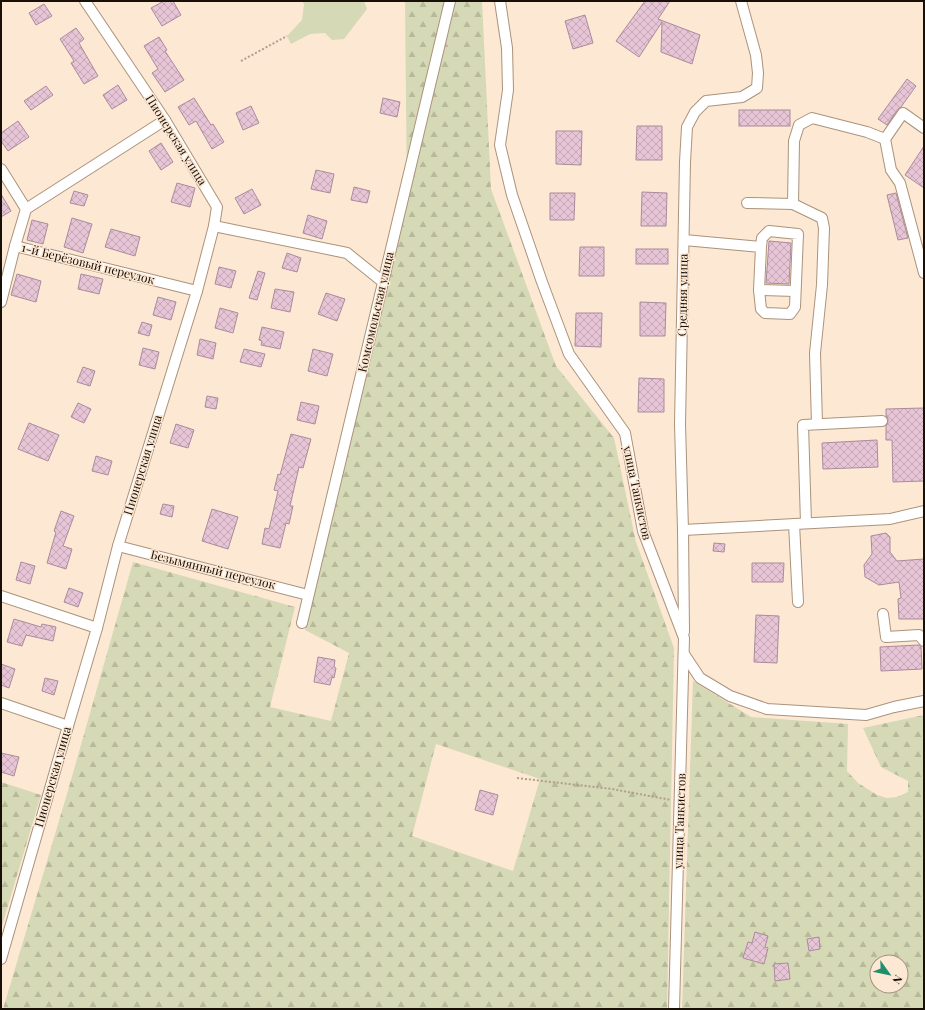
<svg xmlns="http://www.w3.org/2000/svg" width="925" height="1010" font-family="'Playfair Display',serif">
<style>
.green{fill:#d6d9b5}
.forest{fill:url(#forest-firs);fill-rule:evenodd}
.building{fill:url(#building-cross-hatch);stroke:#aa8b9b}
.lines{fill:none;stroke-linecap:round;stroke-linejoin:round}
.minor-casing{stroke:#ab937b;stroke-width:12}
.path{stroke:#af9e8e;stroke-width:2;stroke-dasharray:2 2;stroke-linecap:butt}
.minor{stroke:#fff;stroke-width:10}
.labels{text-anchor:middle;stroke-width:3;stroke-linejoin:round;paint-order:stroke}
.street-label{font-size:12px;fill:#181007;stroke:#fde8d4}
</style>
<defs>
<pattern id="forest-firs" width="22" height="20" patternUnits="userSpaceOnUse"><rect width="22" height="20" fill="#d6d9b5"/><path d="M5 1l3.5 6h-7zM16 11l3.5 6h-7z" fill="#b7b99a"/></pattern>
<pattern id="building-cross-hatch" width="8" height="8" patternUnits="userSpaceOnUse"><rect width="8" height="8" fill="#e7c5d6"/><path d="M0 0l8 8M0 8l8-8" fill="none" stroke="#c5a8b6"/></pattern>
</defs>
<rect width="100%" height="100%" fill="#fde8d4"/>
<polygon class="green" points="302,1 364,1 367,9 344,39 332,40 325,33 310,34 291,44 287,36 302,20 304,4"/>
<g class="forest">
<path d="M405 1H482L491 189 556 366 614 438 636 542 674 648 667 1009H3L67 794 133 562 295 607 270 707 331 721 349 653 305 630 407 199ZM436 744 540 779 513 871 412 836Z"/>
<path d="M693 681 751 717 848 724 847 771 858 783 877 795 887 798 897 797 908 792V781L881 767 863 728 924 715V1009H682ZM877 962H901V986H877Z"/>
<polygon points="1,782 41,795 1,929"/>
</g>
<g class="building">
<polygon points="164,1 173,1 181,15 162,26 151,8"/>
<polygon points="645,1 670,1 658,19 700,35 692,64 661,52 662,22 639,57 616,41"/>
<polygon points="44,4 52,16 36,25 29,13"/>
<polygon points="585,15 593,43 573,49 565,21"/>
<polygon points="76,28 84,39 79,43 98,76 84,84 71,63 74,61 60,39"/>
<polygon points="159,37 167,50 165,51 184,80 165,92 152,73 158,69 144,46"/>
<polygon points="907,79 916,86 901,107 898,109 887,125 878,119"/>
<polygon points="118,85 127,100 112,109 103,95"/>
<polygon points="46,86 53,95 31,110 24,101"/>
<polygon points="194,98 211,125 213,124 224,142 212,149 196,121 189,125 178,107"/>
<polygon points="383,98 400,102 397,117 380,113"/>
<polygon points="251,106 259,123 243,130 236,113"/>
<rect x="739" y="110" width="51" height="16"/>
<polygon points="18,121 29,137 8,151 1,141 1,133"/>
<polygon points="637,126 662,126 662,160 636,160"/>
<polygon points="556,131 582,131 581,165 556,164"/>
<polygon points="161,143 173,162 161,170 149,151"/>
<polygon points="924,146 924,188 905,175"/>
<polygon points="316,170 334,174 330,193 311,189"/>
<polygon points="177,183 195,188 190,207 171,202"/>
<polygon points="354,187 370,191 367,203 351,200"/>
<polygon points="252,189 261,205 244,214 235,198"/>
<polygon points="74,191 88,195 84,206 70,203"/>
<polygon points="642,192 667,193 666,226 641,226"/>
<polygon points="550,193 575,193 574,220 550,220"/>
<polygon points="896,193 908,238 898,240 887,195"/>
<polygon points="1,194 11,211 1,217"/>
<polygon points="308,215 327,221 322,239 303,233"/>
<polygon points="72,218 92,224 83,253 64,247"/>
<polygon points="32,220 48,224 43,244 27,240"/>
<polygon points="111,229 140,237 135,256 105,247"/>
<polygon points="769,241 791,243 789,284 766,283"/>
<polygon points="580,247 604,247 604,276 579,276"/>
<rect x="636" y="249" width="32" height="15"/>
<polygon points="287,253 301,258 297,272 282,268"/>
<polygon points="219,267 236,271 231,288 215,284"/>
<polygon points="258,271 265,273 257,300 249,298"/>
<polygon points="17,274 41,281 36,302 11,295"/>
<polygon points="81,274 103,279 99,294 78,289"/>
<polygon points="275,289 294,292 290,312 271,308"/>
<polygon points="326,293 345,299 337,321 318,314"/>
<polygon points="158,297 176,302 171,320 153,315"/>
<polygon points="640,302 666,303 665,336 640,336"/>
<polygon points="220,308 238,313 233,333 215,328"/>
<polygon points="576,313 602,313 601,347 575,346"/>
<polygon points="142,322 152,325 149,336 138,333"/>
<polygon points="262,327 284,332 280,349 261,345 262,341 259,340"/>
<polygon points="200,339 216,343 213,359 197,355"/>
<polygon points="143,348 159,352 155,369 139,365"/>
<polygon points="244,349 265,354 261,367 240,362"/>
<polygon points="313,349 333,354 327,376 308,371"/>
<polygon points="83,367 95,371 90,386 77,382"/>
<polygon points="639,378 664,379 664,412 638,412"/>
<polygon points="207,396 218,398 216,409 205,407"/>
<polygon points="301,402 319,406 315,424 297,420"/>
<polygon points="78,403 91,409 84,423 71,417"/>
<polygon points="924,408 924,481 893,482 892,440 886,440 886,426 888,421 888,418 886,416 886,409"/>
<polygon points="29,423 59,435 48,461 18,449"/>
<polygon points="176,424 194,430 188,448 170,443"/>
<polygon points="291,434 311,439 303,468 299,467 290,506 293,506 289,524 286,523 280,548 262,544 265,528 269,529 278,491 274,490 278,474 280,475"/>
<polygon points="877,440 878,467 823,469 822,443"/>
<polygon points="96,456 112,461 108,475 92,471"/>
<polygon points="163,504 174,506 172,517 160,514"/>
<polygon points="212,509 238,517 228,549 202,541"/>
<polygon points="61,511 74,516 63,546 72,549 66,569 47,563 56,532 54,531"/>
<polygon points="886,533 890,537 890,552 897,561 924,559 924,619 899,619 898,599 901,598 899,582 879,585 865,577 864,565 872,554 871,536"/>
<polygon points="714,543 725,544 724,552 713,551"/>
<polygon points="21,562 35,566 30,584 16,580"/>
<polygon points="752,563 784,563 783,582 752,582"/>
<polygon points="69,588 83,593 78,607 64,602"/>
<polygon points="756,615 779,616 777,663 754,662"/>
<polygon points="14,619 41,627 42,624 56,627 53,641 26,635 22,646 7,642"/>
<polygon points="919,645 921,646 922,669 881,671 880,647"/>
<polygon points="318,657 335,660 334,667 336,668 334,678 332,677 330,685 314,682"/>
<polygon points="1,664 15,669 9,688 1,685"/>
<polygon points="45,678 58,681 54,695 42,691"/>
<polygon points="1,753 19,757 14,776 1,772"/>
<polygon points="480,790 498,795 493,815 475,810"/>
<polygon points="755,932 768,936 765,947 768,948 764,964 743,958 748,942 752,943"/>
<polygon points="819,937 820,949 809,951 807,939"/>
<polygon points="788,963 790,979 775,981 774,964"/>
</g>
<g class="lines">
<g class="minor-casing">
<g id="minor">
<polyline points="500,1 507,48 508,90 500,145 512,195 542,282 569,354 625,433 643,531 684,638 674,1009"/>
<polyline points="924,128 903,113 885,139 891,170 900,183 924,273"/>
<polyline points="1,169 26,209 15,246 1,302"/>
<polyline points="747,203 793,204"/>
<polyline points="26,209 165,120"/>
<polyline points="214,226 347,253 383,282"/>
<polyline points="684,240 761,247 759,290 761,309 765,313 790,314 795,307 798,234 769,231 762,238 761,247"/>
<polyline points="15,246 197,291"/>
<polyline points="759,290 795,291"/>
<polyline points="817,424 815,353 822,285 824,228 822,218 793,204 794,141 799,125 812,118 867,132 885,139"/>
<polyline points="806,523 803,425 882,421"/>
<polyline points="794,524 798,602"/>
<polyline points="683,530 890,519 924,511"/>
<polyline points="118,546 308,595"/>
<polyline points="1,596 97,628"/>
<polyline points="883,614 886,637 919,635 924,641"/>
<polyline points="302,623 450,1"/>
<polyline points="684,632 683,530 680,424 685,162 687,127 695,112 706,101 742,97 757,88 758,73 756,55 741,1"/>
<polyline points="684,654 700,678 730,696 767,709 866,715 894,707 924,701"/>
<polyline points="1,703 68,726"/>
<polyline points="1,959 68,726 97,628 118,546 197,291 214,226 217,207 165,120 85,1"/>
</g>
</g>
<g class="path">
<polyline points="241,61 287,36"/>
<polyline points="517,778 612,789 671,800"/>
</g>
<use href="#minor" class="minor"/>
</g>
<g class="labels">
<g class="street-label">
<text transform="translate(176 140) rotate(58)" y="4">Пионерская улица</text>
<text transform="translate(88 264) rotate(14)" y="4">1-й Берёзовый переулок</text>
<text transform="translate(683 295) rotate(-89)" y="4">Средняя улица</text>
<text transform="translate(376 312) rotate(-77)" y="4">Комсомольская улица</text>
<text transform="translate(143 465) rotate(-73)" y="4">Пионерская улица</text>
<text transform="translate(637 493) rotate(78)" y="4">улица Танкистов</text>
<text transform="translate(213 570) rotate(14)" y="4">Безымянный переулок</text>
<text transform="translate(53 777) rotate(-74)" y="4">Пионерская улица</text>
<text transform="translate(680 821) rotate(-88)" y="4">улица Танкистов</text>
</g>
</g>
<rect width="925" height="1010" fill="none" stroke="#181007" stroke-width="4"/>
<g transform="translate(889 974) rotate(123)"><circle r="19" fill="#fde8d4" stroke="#a19282"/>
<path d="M0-3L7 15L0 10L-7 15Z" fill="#218e6d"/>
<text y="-6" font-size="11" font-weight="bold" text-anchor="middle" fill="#181007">N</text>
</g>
</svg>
